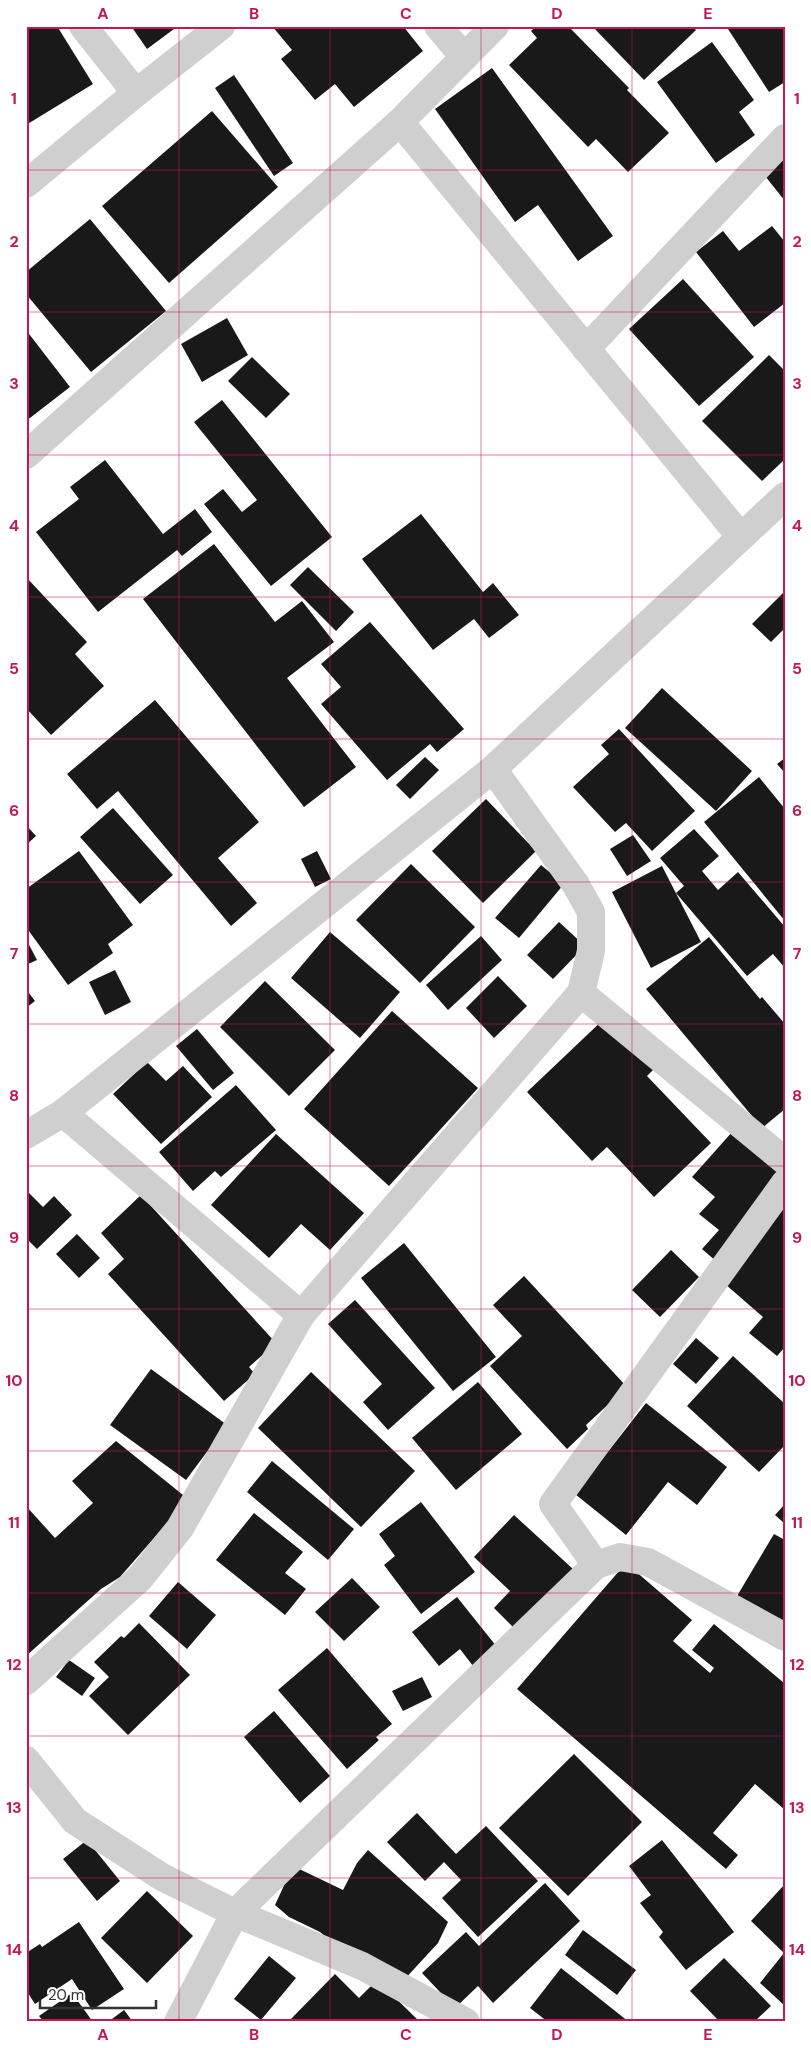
<svg xmlns="http://www.w3.org/2000/svg" width="811" height="2048" font-family="'DM Sans',sans-serif">
<style>
.building{fill:#191919}
.lines{fill:none;stroke-linecap:round;stroke-linejoin:round}
.minor{stroke:#cfcfcf;stroke-width:28}
.grid{fill:none;stroke:#c2185b;stroke-width:1;stroke-opacity:0.55}
.neatline{fill:none;stroke:#c2185b;stroke-width:2}
.grid-label{font-size:16px;text-anchor:middle;font-weight:bold;fill:#c2185b}
</style>
<rect width="100%" height="100%" fill="#fff"/>
<g class="building">
<polygon points="26,26 57,26 93,84 26,125"/>
<polygon points="131,26 178,26 147,49"/>
<polygon points="272,26 403,26 423,51 354,107 335,84 315,100 281,59 292,50"/>
<polygon points="537,26 568,26 629,88 627,90 669,133 628,172 596,139 588,147 509,65 537,38 531,31"/>
<polygon points="592,26 692,26 696,30 644,80"/>
<polygon points="726,26 785,26 785,82 769,92"/>
<polygon points="712,42 754,100 739,112 755,135 716,163 657,82"/>
<polygon points="492,68 613,236 578,261 538,205 515,222 435,109"/>
<polygon points="234,75 293,163 274,176 215,88"/>
<polygon points="212,111 278,187 169,283 102,206"/>
<polygon points="785,152 785,201 761,171"/>
<polygon points="90,219 166,311 91,372 26,294 26,272"/>
<polygon points="772,226 785,242 785,303 754,327 696,252 723,231 739,251"/>
<polygon points="683,279 754,357 699,406 629,329"/>
<polygon points="227,318 248,355 202,382 181,344"/>
<polygon points="26,330 70,387 26,421"/>
<polygon points="769,355 785,371 785,459 762,481 702,421"/>
<polygon points="252,357 290,394 266,418 228,381"/>
<polygon points="222,400 332,537 271,586 204,504 223,489 242,512 257,500 194,422"/>
<polygon points="105,460 163,534 195,509 212,532 182,556 177,550 98,612 36,532 79,499 70,487"/>
<polygon points="421,514 483,592 493,583 519,615 489,638 474,619 433,650 362,559"/>
<polygon points="214,544 275,622 302,601 334,642 287,678 356,767 304,807 143,599"/>
<polygon points="308,567 354,612 336,631 290,585"/>
<polygon points="26,577 87,642 75,654 104,686 51,735 26,708"/>
<polygon points="785,591 785,628 771,642 752,624"/>
<polygon points="370,622 464,729 437,752 430,744 387,780 321,704 341,687 321,664"/>
<polygon points="662,688 752,771 716,811 625,728"/>
<polygon points="155,700 259,822 218,858 257,903 231,926 118,791 97,809 67,774"/>
<polygon points="619,729 695,811 652,851 626,823 615,832 573,787 609,754 601,745"/>
<polygon points="425,757 439,770 410,799 396,785"/>
<polygon points="785,758 785,773 777,764"/>
<polygon points="759,777 785,809 785,921 704,822"/>
<polygon points="486,799 536,851 483,903 432,851"/>
<polygon points="113,808 173,875 140,904 80,837"/>
<polygon points="26,825 36,836 26,845"/>
<polygon points="694,829 719,856 702,871 718,890 738,872 785,927 785,968 773,954 747,976 676,893 684,886 660,858"/>
<polygon points="633,835 651,861 627,876 610,849"/>
<polygon points="79,851 133,925 108,944 113,953 68,985 26,927 26,889"/>
<polygon points="317,851 331,879 315,887 301,859"/>
<polygon points="411,864 475,927 420,983 356,920"/>
<polygon points="541,865 564,884 519,938 495,918"/>
<polygon points="662,866 701,942 651,968 612,892"/>
<polygon points="559,922 585,946 553,979 527,955"/>
<polygon points="330,932 400,992 360,1038 291,978"/>
<polygon points="481,936 502,960 448,1010 426,985"/>
<polygon points="709,937 760,999 762,997 785,1024 785,1109 762,1128 646,989"/>
<polygon points="26,939 37,960 26,965"/>
<polygon points="115,970 131,1002 105,1015 89,982"/>
<polygon points="498,976 527,1006 494,1038 466,1008"/>
<polygon points="265,981 335,1050 289,1096 220,1027"/>
<polygon points="26,989 35,1001 26,1008"/>
<polygon points="392,1011 478,1088 389,1186 304,1109"/>
<polygon points="606,1017 655,1068 647,1076 711,1143 654,1197 607,1147 592,1161 527,1092"/>
<polygon points="197,1029 234,1073 213,1090 176,1046"/>
<polygon points="147,1062 166,1081 183,1066 212,1097 161,1144 113,1094"/>
<polygon points="236,1085 276,1130 221,1177 215,1171 193,1191 159,1152"/>
<polygon points="733,1131 785,1176 785,1347 777,1356 749,1333 763,1317 725,1284 732,1275 702,1249 719,1230 699,1214 715,1197 692,1177"/>
<polygon points="276,1134 364,1213 330,1250 301,1224 269,1258 211,1205"/>
<polygon points="26,1190 43,1207 54,1196 72,1215 37,1249 26,1238"/>
<polygon points="141,1195 276,1343 249,1367 255,1374 224,1401 108,1274 124,1259 101,1233"/>
<polygon points="77,1234 100,1258 79,1278 56,1254"/>
<polygon points="404,1243 496,1357 453,1391 361,1278"/>
<polygon points="671,1250 699,1277 660,1317 632,1290"/>
<polygon points="524,1276 627,1387 586,1425 588,1429 567,1449 490,1366 522,1336 493,1305"/>
<polygon points="355,1300 435,1388 388,1430 363,1402 382,1384 328,1324"/>
<polygon points="696,1338 719,1358 696,1384 673,1364"/>
<polygon points="733,1356 785,1404 785,1445 759,1472 687,1406"/>
<polygon points="151,1369 227,1425 186,1480 110,1425"/>
<polygon points="311,1372 415,1471 361,1527 258,1428"/>
<polygon points="478,1382 522,1434 456,1490 412,1438"/>
<polygon points="646,1403 727,1467 697,1505 668,1482 626,1535 575,1494"/>
<polygon points="116,1441 188,1499 120,1577 101,1589 26,1656 26,1506 55,1538 93,1503 72,1481"/>
<polygon points="272,1461 354,1529 328,1560 247,1492"/>
<polygon points="421,1502 475,1572 421,1614 384,1565 395,1556 379,1534"/>
<polygon points="785,1504 785,1524 775,1515"/>
<polygon points="254,1513 303,1552 285,1573 306,1589 285,1615 216,1560"/>
<polygon points="514,1515 573,1569 516,1630 494,1608 510,1591 474,1557"/>
<polygon points="774,1534 785,1540 785,1625 737,1596"/>
<polygon points="626,1563 692,1620 673,1641 710,1673 714,1668 692,1650 714,1624 784,1683 785,1682 785,1810 755,1784 713,1833 738,1855 726,1869 517,1689"/>
<polygon points="352,1578 380,1607 344,1641 315,1612"/>
<polygon points="178,1582 216,1615 187,1649 149,1616"/>
<polygon points="457,1597 497,1647 473,1666 460,1649 439,1666 412,1632"/>
<polygon points="139,1623 190,1675 128,1735 89,1696 109,1677 94,1662 121,1636 124,1638"/>
<polygon points="327,1648 392,1724 376,1737 379,1740 347,1769 278,1690"/>
<polygon points="69,1660 95,1678 82,1696 56,1677"/>
<polygon points="422,1677 432,1697 403,1711 392,1691"/>
<polygon points="274,1711 330,1776 300,1803 244,1737"/>
<polygon points="574,1754 642,1822 568,1896 499,1828"/>
<polygon points="417,1813 456,1854 486,1826 538,1881 478,1937 442,1898 461,1880 444,1862 425,1881 387,1842"/>
<polygon points="87,1840 120,1881 97,1901 63,1859"/>
<polygon points="662,1840 734,1932 686,1970 659,1937 663,1932 640,1903 651,1895 629,1866"/>
<polygon points="368,1850 448,1922 438,1943 403,1981 327,1938 320,1932 289,1917 275,1905 293,1866 343,1890 357,1863"/>
<polygon points="545,1883 580,1921 493,2003 478,1986 455,2008 422,1973 466,1932 479,1946"/>
<polygon points="785,1884 785,2006 760,1983 784,1953 751,1921"/>
<polygon points="147,1891 193,1936 147,1983 101,1938"/>
<polygon points="79,1922 124,1989 92,2010 72,1979 35,2004 26,1990 26,1953 40,1944 42,1947"/>
<polygon points="583,1930 636,1970 617,1995 565,1955"/>
<polygon points="269,1956 296,1978 261,2020 234,1999"/>
<polygon points="724,1958 771,2006 754,2022 720,2022 690,1991"/>
<polygon points="561,1968 629,2022 548,2022 530,2008"/>
<polygon points="335,1974 359,1998 377,1980 420,2022 288,2022"/>
<polygon points="72,1993 93,2022 44,2022 39,2016"/>
<polygon points="124,2010 133,2022 108,2022"/>
</g>
<g class="lines">
<g class="minor">
<polyline points="83,26 136,93"/>
<polyline points="438,26 464,57"/>
<polyline points="400,122 741,537"/>
<polyline points="26,184 136,93 221,26"/>
<polyline points="586,349 785,138"/>
<polyline points="26,455 400,122 495,26"/>
<polyline points="581,993 785,1161"/>
<polyline points="63,1113 301,1315"/>
<polyline points="26,1135 63,1113 493,769 785,496"/>
<polyline points="596,1565 553,1504 785,1183"/>
<polyline points="26,1681 140,1578 180,1528 301,1315 581,993 591,951 591,912 576,885 493,769"/>
<polyline points="26,1760 75,1821 162,1877 235,1913 362,1966 466,2022"/>
<polyline points="178,2022 235,1913 596,1565 620,1557 648,1562 785,1637"/>
</g>
</g>
<path class="grid" d="M179 26V2022M330 26V2022M481 26V2022M632 26V2022M26 170H785M26 312H785M26 455H785M26 597H785M26 739H785M26 882H785M26 1024H785M26 1166H785M26 1309H785M26 1451H785M26 1593H785M26 1736H785M26 1878H785"/>
<rect width="811" height="2048" fill="none" stroke="#ffffff" stroke-width="55"/>
<path d="M40 2000v8h116v-8" fill="none" stroke="#323232" stroke-width="2.5"/>
<text x="48" y="2000" font-size="15" fill="#323232" stroke="#ffffff" stroke-width="4" paint-order="stroke">20 m</text>
<rect x="28" y="28" width="756" height="1992" class="neatline"/>
<g class="grid-label">
<text x="103" y="19">A</text>
<text x="254" y="19">B</text>
<text x="406" y="19">C</text>
<text x="557" y="19">D</text>
<text x="708" y="19">E</text>
<text x="14" y="104">1</text>
<text x="797" y="104">1</text>
<text x="14" y="247">2</text>
<text x="797" y="247">2</text>
<text x="14" y="389">3</text>
<text x="797" y="389">3</text>
<text x="14" y="531">4</text>
<text x="797" y="531">4</text>
<text x="14" y="674">5</text>
<text x="797" y="674">5</text>
<text x="14" y="816">6</text>
<text x="797" y="816">6</text>
<text x="14" y="959">7</text>
<text x="797" y="959">7</text>
<text x="14" y="1101">8</text>
<text x="797" y="1101">8</text>
<text x="14" y="1243">9</text>
<text x="797" y="1243">9</text>
<text x="14" y="1386">10</text>
<text x="797" y="1386">10</text>
<text x="14" y="1528">11</text>
<text x="797" y="1528">11</text>
<text x="14" y="1670">12</text>
<text x="797" y="1670">12</text>
<text x="14" y="1813">13</text>
<text x="797" y="1813">13</text>
<text x="14" y="1955">14</text>
<text x="797" y="1955">14</text>
<text x="103" y="2040">A</text>
<text x="254" y="2040">B</text>
<text x="406" y="2040">C</text>
<text x="557" y="2040">D</text>
<text x="708" y="2040">E</text>
</g>
</svg>
